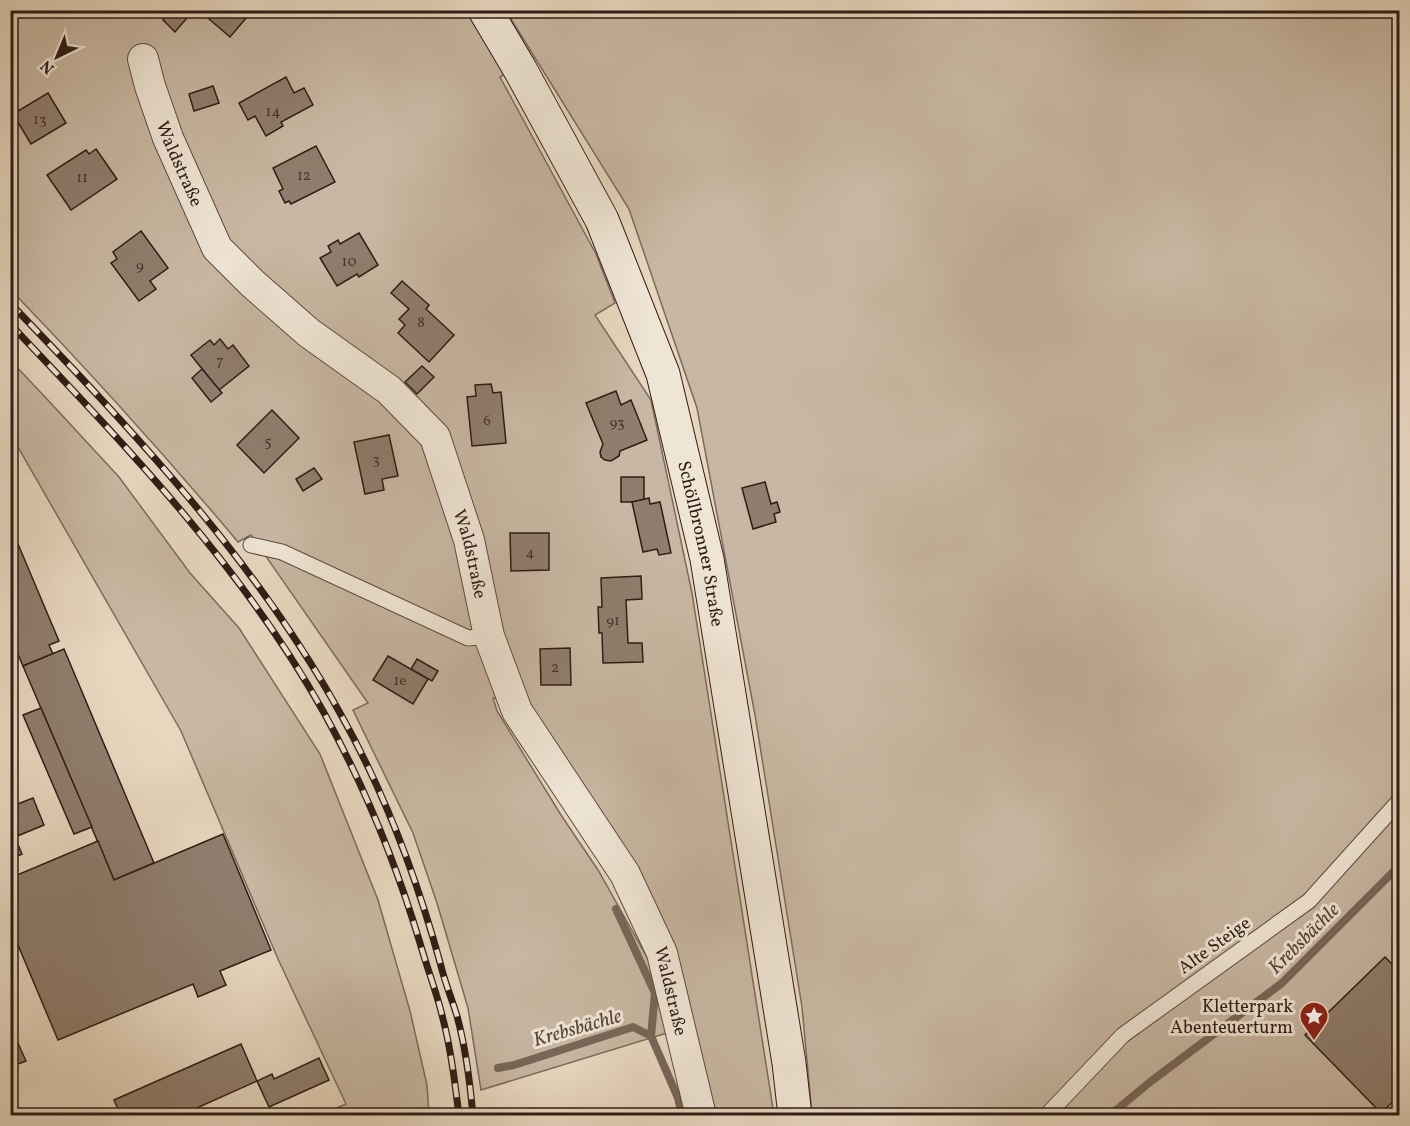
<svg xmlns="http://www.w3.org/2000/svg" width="1410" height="1126" font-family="Vollkorn,serif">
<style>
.green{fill:#c8b7a2;stroke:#7c6a5c;stroke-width:1.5}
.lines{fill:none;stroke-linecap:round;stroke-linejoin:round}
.stream{stroke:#786658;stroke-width:8}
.building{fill:#8f7d6d;stroke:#2f1c15;stroke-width:1.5}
.service-casing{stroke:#5d4b40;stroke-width:17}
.minor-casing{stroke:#5d4b40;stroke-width:32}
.secondary-casing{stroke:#2f1c15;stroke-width:35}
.service{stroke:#efe5d5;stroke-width:15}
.minor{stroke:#efe5d5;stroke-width:30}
.secondary{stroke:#efe5d5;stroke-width:33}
.rail-casing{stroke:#2f1c15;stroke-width:7}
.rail{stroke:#efe5d5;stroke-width:4.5;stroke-dasharray:14;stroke-linecap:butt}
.labels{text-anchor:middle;stroke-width:6;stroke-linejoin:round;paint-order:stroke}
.number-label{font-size:15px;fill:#47342b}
.street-label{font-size:18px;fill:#2f1c15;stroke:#efe5d5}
.poi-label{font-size:18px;fill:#2f1c15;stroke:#efe5d5;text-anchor:end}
.water-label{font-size:20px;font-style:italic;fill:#59473c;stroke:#efe5d5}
</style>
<rect width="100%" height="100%" fill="#e7d7bf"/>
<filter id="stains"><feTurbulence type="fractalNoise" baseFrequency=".00333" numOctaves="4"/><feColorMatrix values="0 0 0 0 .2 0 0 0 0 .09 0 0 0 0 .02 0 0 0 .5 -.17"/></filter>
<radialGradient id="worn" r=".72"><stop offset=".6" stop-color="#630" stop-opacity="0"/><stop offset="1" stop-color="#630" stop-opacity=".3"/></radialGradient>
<g class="green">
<path d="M10 11H466L505 74 500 77 596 254 615 303 595 315 651 400 692 593 774 1115H712L672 949 529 704 493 698 497 711 561 815 598 870 653 968 667 1033 481 1090 468 1008 437 903 413 833 353 710 368 703 251 535 238 542C165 455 90 372 11 290Z"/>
<polygon points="506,11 1399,11 1399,1115 812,1115 802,1007 755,715 697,408 629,209"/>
<polygon points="11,361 46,398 119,477 190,573 239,628 320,754 378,900 410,1011 427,1085 429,1115 320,1115 346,1104 278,959 181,731 11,435"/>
</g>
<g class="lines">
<g class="stream">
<polyline points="616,909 655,993 651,1036"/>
<polyline points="498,1068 514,1065 633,1027 651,1036 678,1098 682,1116"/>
<polyline points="417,1116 418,1114"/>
<polyline points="1109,1116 1150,1082 1282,983 1400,865"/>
</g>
</g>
<g class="building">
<polygon points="171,10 190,10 192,12 175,32 163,20"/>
<polygon points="202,10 253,10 230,37 201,12"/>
<polygon points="286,77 294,93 304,88 313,105 281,122 283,126 266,136 255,116 248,120 239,103"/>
<polygon points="213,86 219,103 194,111 189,94"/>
<polygon points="48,93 66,123 31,144 13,114"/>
<polygon points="316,146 335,182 291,204 289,201 285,203 279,191 283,189 273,168"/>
<polygon points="96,149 117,179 71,210 47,175 86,150 89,154"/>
<polygon points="141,231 168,268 150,281 156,289 139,301 111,263 117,259 113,252"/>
<polygon points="359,233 378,265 359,277 357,274 337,286 320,258 331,252 328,246 338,240 340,244"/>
<polygon points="402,281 429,305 426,309 454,335 429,362 398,333 405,325 399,319 409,309 391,293"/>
<polygon points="220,339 228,349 233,345 249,366 219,390 191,355 210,340 214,345"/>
<polygon points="422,366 434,377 417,394 405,382"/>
<polygon points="202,369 222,393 211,402 192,378"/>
<polygon points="491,384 493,393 501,392 506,443 472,446 467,397 476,396 475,385"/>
<polygon points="616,391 621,405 631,400 647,440 620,451 619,456 611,461 605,460 601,457 600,452 603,444 586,403"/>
<polygon points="272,410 299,438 264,473 237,445"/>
<polygon points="389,435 398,476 382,479 384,490 365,494 354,442"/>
<polygon points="314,468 322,479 303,491 296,479"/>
<polygon points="621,477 644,477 644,500 632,502 621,502"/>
<polygon points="765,482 771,504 777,502 780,512 774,514 776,522 753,529 742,488"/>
<polygon points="649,498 650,504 660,502 671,553 659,555 657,549 643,552 632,502"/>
<polygon points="10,525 59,641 49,645 53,654 23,666 10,636"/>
<polygon points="510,533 549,533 549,570 511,571"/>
<polygon points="641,576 642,599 626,600 628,643 642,643 643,662 603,663 602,633 599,633 598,607 602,607 601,578"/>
<polygon points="570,648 571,685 541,685 540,649"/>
<polygon points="64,649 154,863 114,880 23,666"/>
<polygon points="388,656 428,679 413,704 373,680"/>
<polygon points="417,659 438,671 432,681 411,669"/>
<polygon points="41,708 92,827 74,834 23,715"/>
<polygon points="33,798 44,825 15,837 10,826 10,807"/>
<polygon points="10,826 22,854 10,859"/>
<polygon points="223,834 271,950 220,971 226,985 198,997 193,984 58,1040 10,926 10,878 98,841 114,880"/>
<polygon points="1385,957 1400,972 1400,1095 1381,1113 1305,1035"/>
<polygon points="10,1025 26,1061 10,1067"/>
<polygon points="241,1044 257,1081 179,1116 121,1116 114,1100"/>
<polygon points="319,1058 329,1080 269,1107 257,1081 272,1074 274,1079"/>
</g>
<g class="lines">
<g class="service-casing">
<g id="service">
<polyline points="251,545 282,552 468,638 489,636"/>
<polyline points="1046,1116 1123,1035 1309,901 1400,800"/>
</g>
</g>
<g class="minor-casing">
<g id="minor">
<path id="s1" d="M143 59 150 86 168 138 217 248 252 283 309 333 389 390 435 437 469 540 489 636 517 711 625 874 662 953 701 1116"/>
</g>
</g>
<g class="secondary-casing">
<g id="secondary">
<path id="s2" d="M485 10 521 71 602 220 663 374 707 559 789 1063 795 1116"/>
</g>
</g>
<use href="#service" class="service"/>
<use href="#minor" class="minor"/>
<use href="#secondary" class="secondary"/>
<g class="rail-casing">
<g id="rail">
<path d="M10 303C131 429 255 559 340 713 385 793 417 878 441 966 445 983 452 999 457 1016 466 1049 470 1082 473 1116"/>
<path d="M10 324C124 444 242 566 323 711 364 785 396 863 420 943 427 968 437 993 443 1019 451 1050 455 1083 459 1116"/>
</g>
</g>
<use href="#rail" class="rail"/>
</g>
<defs>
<g id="sight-pin" transform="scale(1.5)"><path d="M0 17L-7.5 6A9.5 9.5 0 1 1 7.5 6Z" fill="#8f2418" stroke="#efe5d5"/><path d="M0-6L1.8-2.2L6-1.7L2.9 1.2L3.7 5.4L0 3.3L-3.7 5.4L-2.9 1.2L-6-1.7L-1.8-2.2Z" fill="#fff"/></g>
</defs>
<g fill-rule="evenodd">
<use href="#sight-pin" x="1314" y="1016"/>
</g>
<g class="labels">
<g class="number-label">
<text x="273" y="116">14</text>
<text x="40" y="124">13</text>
<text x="304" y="180">12</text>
<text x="82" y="182">11</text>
<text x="349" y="266">10</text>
<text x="140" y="270">9</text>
<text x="421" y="327">8</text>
<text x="220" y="365">7</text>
<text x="487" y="425">6</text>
<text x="617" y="427">93</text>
<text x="268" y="446">5</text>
<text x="376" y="464">3</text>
<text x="530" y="557">4</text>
<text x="613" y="625">91</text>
<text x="555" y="672">2</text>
<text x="400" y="685">1e</text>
</g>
<g class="street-label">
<text dy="6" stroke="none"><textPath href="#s1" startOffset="111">Waldstraße</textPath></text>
<text dy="6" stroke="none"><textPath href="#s2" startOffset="580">Schöllbronner Straße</textPath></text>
<text dy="6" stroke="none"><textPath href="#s1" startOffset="615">Waldstraße</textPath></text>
<text transform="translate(1214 945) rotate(-36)" y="6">Alte Steige</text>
<text dy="6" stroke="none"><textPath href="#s1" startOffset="1101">Waldstraße</textPath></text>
</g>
<g class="poi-label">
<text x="1293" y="1012">Kletterpark<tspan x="1293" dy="21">Abenteuerturm</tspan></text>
</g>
<g class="water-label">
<text transform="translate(1303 938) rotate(-45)" y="7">Krebsbächle</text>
<text transform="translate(577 1027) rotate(-16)" y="7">Krebsbächle</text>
</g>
</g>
<rect width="1410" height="1126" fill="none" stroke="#e7d7bf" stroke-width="36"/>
<rect x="12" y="12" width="1386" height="1102" fill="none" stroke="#2f1c15" stroke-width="3"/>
<rect x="18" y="18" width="1374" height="1090" fill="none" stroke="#2f1c15" stroke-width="1.5"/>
<g transform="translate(57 57) rotate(223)" stroke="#efe5d5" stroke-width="4.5" paint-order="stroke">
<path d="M0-4.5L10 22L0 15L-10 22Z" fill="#2f1c15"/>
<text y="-9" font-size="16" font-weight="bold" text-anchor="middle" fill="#2f1c15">N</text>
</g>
<rect width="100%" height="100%" filter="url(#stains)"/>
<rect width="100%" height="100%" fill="url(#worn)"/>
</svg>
